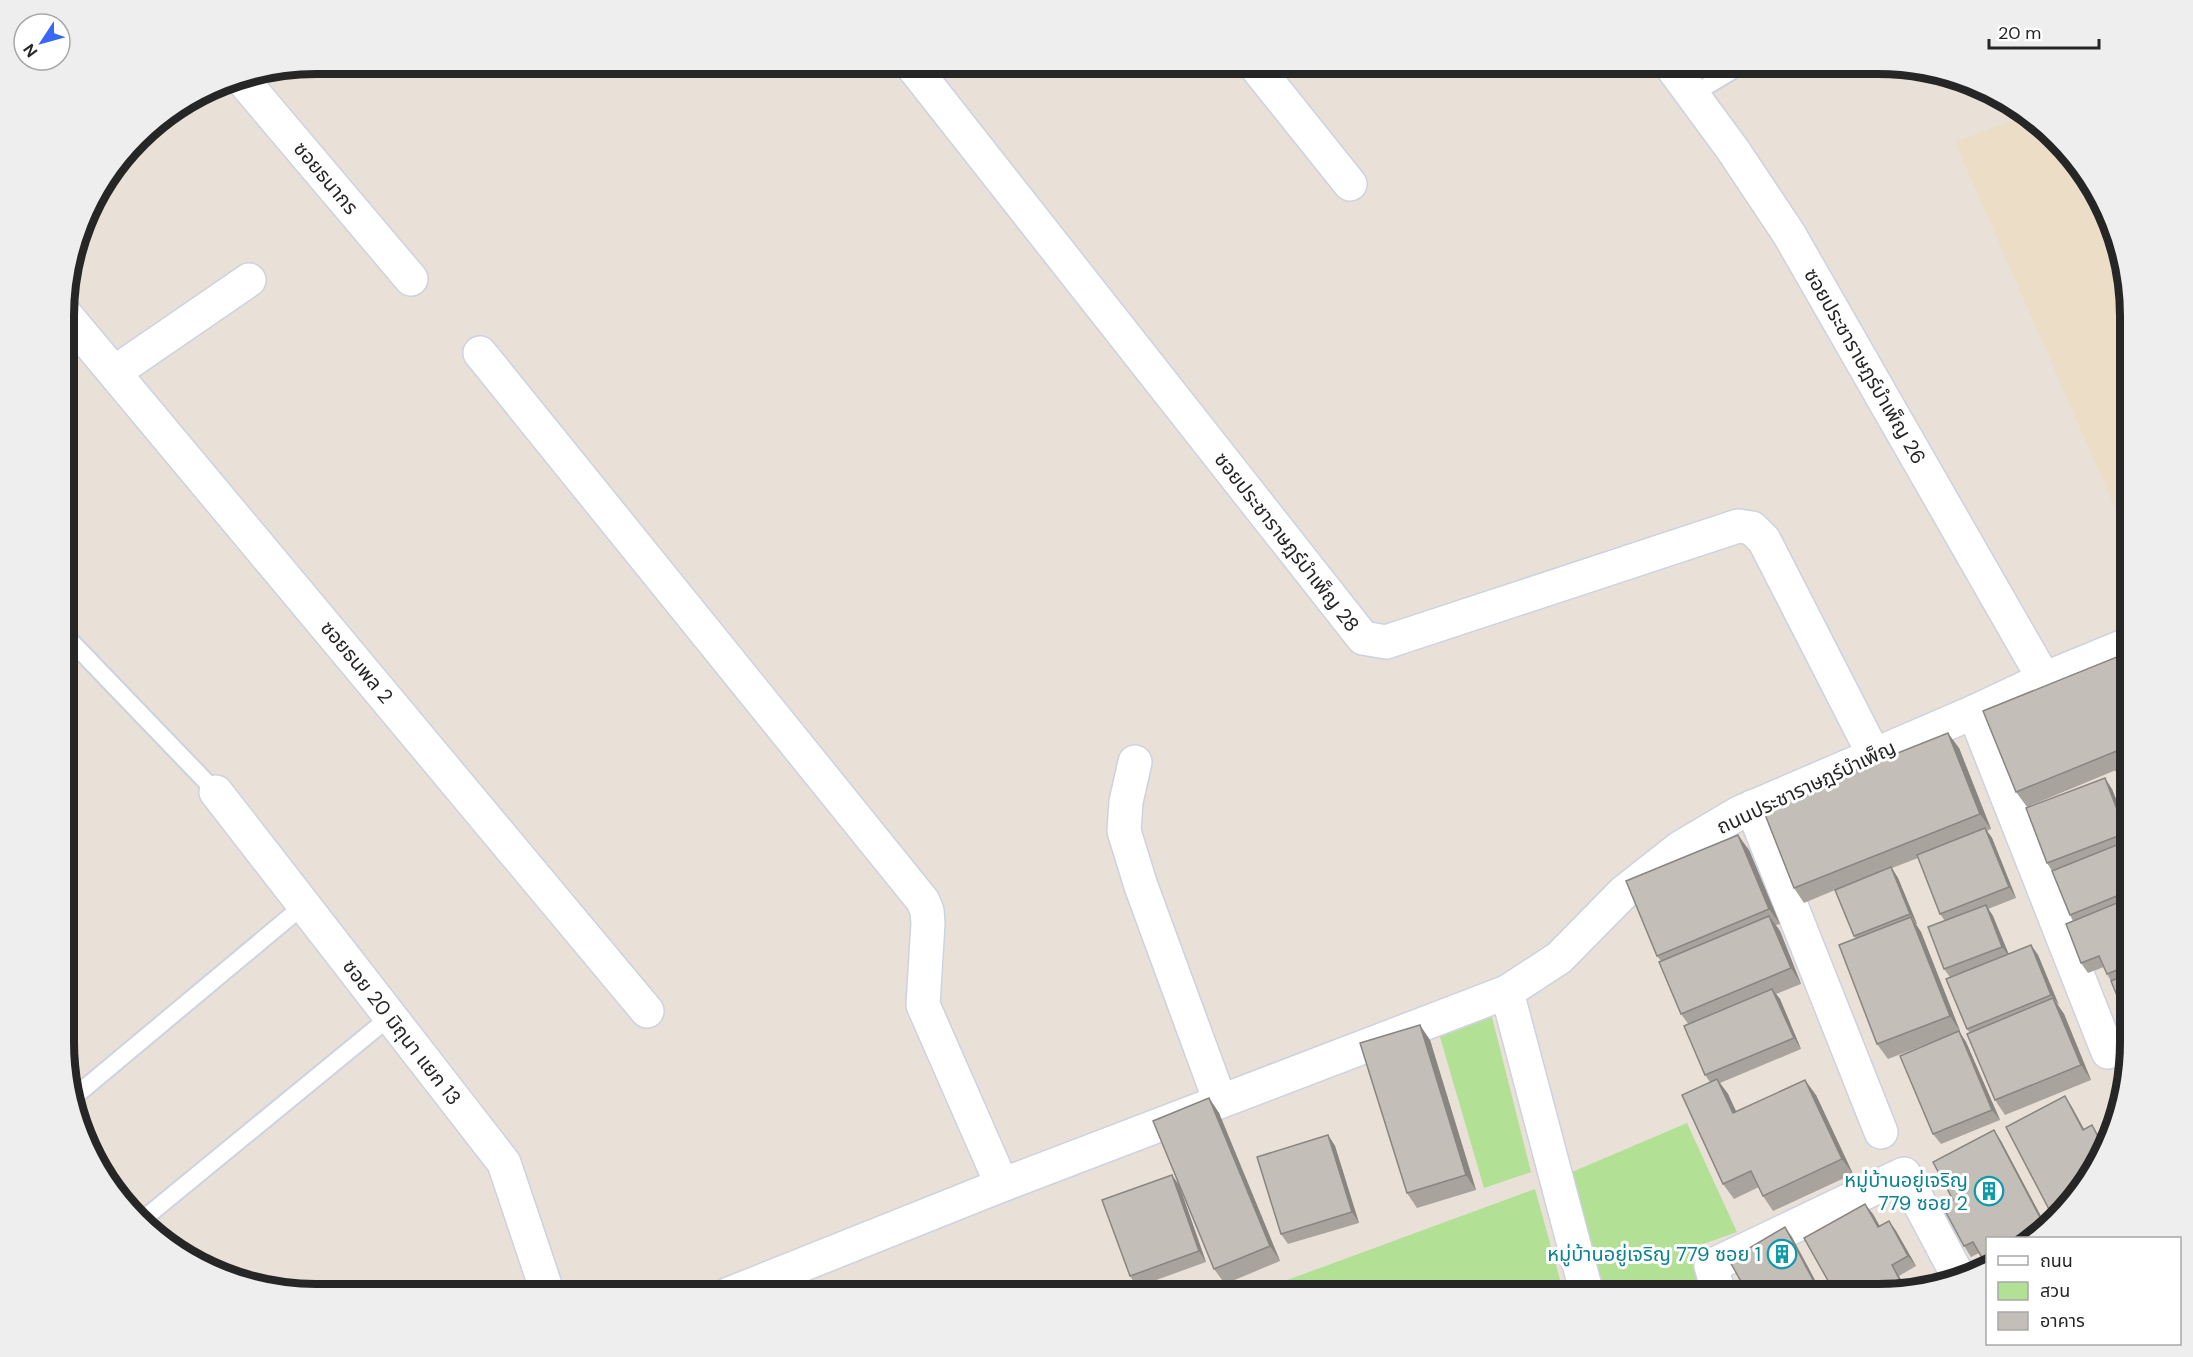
<svg xmlns="http://www.w3.org/2000/svg" width="2193" height="1357" font-family="'DM Sans','Noto Sans Thai',sans-serif">
<style>
.education{fill:#ebddc6}
.green{fill:#b2e094}
.lines{fill:none;stroke-linecap:round;stroke-linejoin:round}
.service-casing{stroke:#cdd2e0;stroke-width:20}
.minor-casing{stroke:#cdd2e0;stroke-width:36}
.tertiary-casing{stroke:#cdd2e0;stroke-width:36}
.service{stroke:#fff;stroke-width:16}
.minor{stroke:#fff;stroke-width:33}
.tertiary{stroke:#fff;stroke-width:33}
.wall{fill:#a9a39e}
.shaded-wall{fill:#898581}
.building{fill:#c4beb8;stroke:#898581;stroke-width:1.5}
.labels{text-anchor:middle;stroke-width:6;stroke-linejoin:round;paint-order:stroke}
.street-label{font-size:20px;fill:#262626;stroke:#fff}
.culture-label{font-size:20px;fill:#0d838f;stroke:#fff;text-anchor:end}
.rim{fill:none;stroke:#262626;stroke-width:8}
</style>
<rect width="100%" height="100%" fill="#e9e1d7"/>
<polygon class="education" points="2027,115 2096,190 2129,299 2129,540 1955,142"/>
<g class="green">
<polygon points="1492,1017 1531,1172 1484,1188 1440,1037"/>
<polygon points="1687,1123 1737,1232 1689,1249 1700,1289 1685,1294 1604,1294 1572,1172"/>
<polygon points="1535,1189 1564,1294 1253,1294 1252,1293"/>
</g>
<g class="lines">
<g class="service-casing">
<g id="service">
<polyline points="1692,95 1745,63"/>
<polyline points="65,635 216,792"/>
<polyline points="74,1097 304,905"/>
<polyline points="147,1216 391,1016"/>
</g>
</g>
<g class="minor-casing">
<g id="minor">
<polyline points="910,63 1363,638 1386,642 1738,526 1752,528 1764,540 1874,755"/>
<polyline points="1253,63 1350,184"/>
<polyline points="241,78 411,279"/>
<polyline points="65,314 647,1011"/>
<polyline points="480,353 923,901 927,911 928,923 923,1005 1002,1185"/>
<polyline points="115,372 249,280"/>
<polyline points="1974,712 2108,1052"/>
<polyline points="1135,762 1126,802 1124,831 1141,886 1220,1101"/>
<polyline points="216,792 504,1163 548,1294"/>
<polyline points="1752,807 1881,1132"/>
<polyline points="729,1294 1002,1185 1507,992"/>
<polyline points="1719,1294 1711,1266 1904,1174 1957,1274"/>
</g>
</g>
<g class="tertiary-casing">
<g id="tertiary">
<polyline points="1669,63 1733,150 1789,234 2044,679"/>
<polyline points="1587,1294 1507,992 1559,958 1624,892 1680,848 1739,813 1974,712 2044,679 2129,644"/>
</g>
</g>
<use href="#service" class="service"/>
<use href="#minor" class="minor"/>
<use href="#tertiary" class="tertiary"/>
</g>
<g class="wall">
<polygon points="2129,652 2129,802 2116,770 2027,807 2016,792"/>
<polygon points="1959,748 1991,829 1987,831 1992,838 2016,898 1988,909 1993,916 2008,954 2031,945 2038,955 2058,1005 2064,1014 2091,1080 2005,1115 1995,1100 1970,1033 1967,1029 1950,977 1944,969 1945,921 1940,914 1918,858 1892,868 1898,878 1917,924 1916,924 1921,932 1960,1031 1959,1032 1966,1042 2000,1120 1941,1144 1933,1134 1945,1037 1888,1059 1877,1044 1856,939 1854,936 1835,890 1804,903 1794,888"/>
<polygon points="2112,789 2129,832 2129,1025 2111,981 2107,974 2104,967 2088,973 2081,963 2073,921 2070,915 2052,871 2047,863"/>
<polygon points="1749,850 1780,924 1776,925 1780,931 1801,984 1776,994 1780,999 1801,1049 1720,1083 1728,1094 1736,1112 1816,1095 1853,1174 1773,1211 1763,1196 1759,1187 1734,1199 1723,1184 1710,1082 1705,1075 1689,1025 1681,1014 1661,961 1657,956"/>
<polygon points="1430,1040 1476,1190 1417,1208 1407,1193"/>
<polygon points="1209,1098 1219,1113 1280,1261 1225,1284 1214,1269"/>
<polygon points="1328,1135 1335,1146 1359,1223 1288,1244 1281,1234"/>
<polygon points="2001,1141 2044,1222 2027,1239 1984,1261 1979,1253 1971,1257 1964,1246 1953,1200"/>
<polygon points="1179,1185 1206,1262 1137,1287 1130,1276"/>
<polygon points="1873,1214 1879,1226 1889,1221 1896,1231 1916,1266 1899,1276 1906,1289 1894,1293"/>
</g>
<g class="shaded-wall">
<polygon points="1948,733 1959,748 1991,829 1980,814"/>
<polygon points="2105,778 2112,789 2129,832 2129,837 2126,833"/>
<polygon points="1985,828 1992,838 2016,898 2009,887"/>
<polygon points="1738,835 1749,850 1780,924 1769,909"/>
<polygon points="1891,867 1898,878 1917,924 1910,914"/>
<polygon points="1986,905 1993,916 2010,957 2002,947"/>
<polygon points="1769,916 1780,931 1801,984 1791,968"/>
<polygon points="1911,917 1921,932 1960,1031 1950,1016"/>
<polygon points="2031,945 2038,955 2059,1005 2051,995"/>
<polygon points="1772,989 1780,999 1801,1049 1794,1038"/>
<polygon points="2053,998 2064,1014 2091,1080 2081,1065"/>
<polygon points="1420,1025 1430,1040 1476,1190 1466,1175"/>
<polygon points="1959,1031 1966,1042 2000,1120 1992,1110"/>
<polygon points="1717,1079 1728,1094 1744,1128 1733,1113"/>
<polygon points="1805,1080 1816,1095 1853,1174 1842,1159"/>
<polygon points="2065,1096 2072,1107 2090,1140 2083,1130"/>
<polygon points="1209,1098 1219,1113 1280,1261 1270,1246"/>
<polygon points="2092,1125 2105,1146 2104,1148"/>
<polygon points="1994,1130 2001,1141 2044,1222 2043,1223"/>
<polygon points="1328,1135 1335,1146 1359,1223 1352,1212"/>
<polygon points="1172,1175 1179,1185 1206,1262 1199,1251"/>
<polygon points="1865,1204 1873,1214 1886,1237 1878,1227"/>
<polygon points="1889,1221 1896,1231 1916,1266 1908,1256"/>
<polygon points="1785,1227 1792,1237 1822,1293 1820,1293"/>
<polygon points="1892,1265 1899,1276 1907,1290 1905,1290"/>
</g>
<g class="building">
<polygon points="2129,652 2129,746 2016,792 1983,711"/>
<polygon points="1948,733 1980,814 1794,888 1762,807"/>
<polygon points="2129,764 2129,802 2116,770"/>
<polygon points="2105,778 2126,833 2047,863 2026,808"/>
<polygon points="1985,828 2009,887 1940,914 1917,855"/>
<polygon points="1738,835 1769,909 1657,956 1626,881"/>
<polygon points="2129,840 2129,891 2070,915 2052,871"/>
<polygon points="1891,867 1910,914 1854,936 1835,890"/>
<polygon points="2129,898 2129,965 2107,974 2099,956 2081,963 2066,924"/>
<polygon points="1986,905 2002,947 1944,969 1928,927"/>
<polygon points="1769,916 1791,968 1681,1014 1659,962"/>
<polygon points="1911,917 1950,1016 1877,1044 1839,945"/>
<polygon points="2031,945 2051,995 1967,1029 1946,979"/>
<polygon points="2129,973 2129,1025 2111,981"/>
<polygon points="1772,989 1794,1038 1705,1075 1684,1026"/>
<polygon points="2053,998 2081,1065 1995,1100 1967,1034"/>
<polygon points="1420,1025 1466,1175 1407,1193 1360,1043"/>
<polygon points="1959,1031 1992,1110 1933,1134 1900,1056"/>
<polygon points="1717,1079 1733,1113 1805,1080 1842,1159 1763,1196 1751,1171 1723,1184 1682,1095"/>
<polygon points="2065,1096 2083,1130 2092,1125 2104,1148 2088,1181 2052,1215 2006,1127"/>
<polygon points="1209,1098 1270,1246 1214,1269 1153,1121"/>
<polygon points="1994,1130 2043,1223 2027,1239 1988,1239 1988,1265 1973,1269 1972,1268 1984,1261 1973,1242 1964,1246 1942,1205 1953,1200 1933,1162"/>
<polygon points="1328,1135 1352,1212 1281,1234 1257,1157"/>
<polygon points="1172,1175 1199,1251 1130,1276 1102,1200"/>
<polygon points="1865,1204 1878,1227 1889,1221 1908,1256 1892,1265 1905,1290 1918,1283 1919,1286 1894,1293 1835,1293 1804,1238"/>
<polygon points="1785,1227 1820,1293 1748,1294 1729,1260"/>
<polygon points="1697,1287 1699,1294 1675,1294"/>
</g>
<defs>
<g id="building-ring" transform="scale(1.5)"><circle r="9.5" fill="#fff" stroke="#0f9aa8" stroke-width="1.5"/><path d="M-4-6H4V6H1V3H-1V6H-4ZM-2.5-4.3h1.7v1.8h-1.7ZM.8-4.3h1.7v1.8H.8ZM-2.5-1h1.7V.8h-1.7ZM.8-1h1.7V.8H.8Z" fill="#0f9aa8"/></g>
</defs>
<g fill-rule="evenodd">
<use href="#building-ring" x="1989" y="1191"/>
<use href="#building-ring" x="1782" y="1254"/>
</g>
<g class="labels">
<g class="street-label">
<text transform="translate(326 178) rotate(50)" y="7">ซอยธนากร</text>
<text transform="translate(1865 366) rotate(60)" y="7">ซอยประชาราษฎร์บำเพ็ญ 26</text>
<text transform="translate(1287 542) rotate(52)" y="7">ซอยประชาราษฎร์บำเพ็ญ 28</text>
<text transform="translate(357 662) rotate(50)" y="7">ซอยธนพล 2</text>
<text transform="translate(1806 787) rotate(-25)" y="7">ถนนประชาราษฎร์บำเพ็ญ</text>
<text transform="translate(402 1032) rotate(52)" y="7">ซอย 20 มิถุนา แยก 13</text>
</g>
<g class="culture-label">
<text x="1968" y="1187">หมู่บ้านอยู่เจริญ<tspan x="1968" dy="23">779 ซอย 2</tspan></text>
<text x="1761" y="1261">หมู่บ้านอยู่เจริญ 779 ซอย 1</text>
</g>
</g>
<path d="M0 0H2193V1357H0ZM316 74H1878A242 242 0 0 1 2120 316V1042A242 242 0 0 1 1878 1284H316A242 242 0 0 1 74 1042V316A242 242 0 0 1 316 74Z" fill="#eee" fill-rule="evenodd"/>
<path class="rim" d="M316 74H1878A242 242 0 0 1 2120 316V1042A242 242 0 0 1 1878 1284H316A242 242 0 0 1 74 1042V316A242 242 0 0 1 316 74Z"/>
<rect x="1986" y="1237" width="195" height="108" fill="#ffffff" stroke="#a8a8a8" stroke-width="1.5"/>
<rect x="1998" y="1256" width="30" height="9" fill="#ffffff" stroke="#a8a8a8" stroke-width="1.5"/>
<text x="2040" y="1267" font-size="18" fill="#262626">ถนน</text>
<rect x="1998" y="1282" width="30" height="18" fill="#b2e094" stroke="#a8a8a8" stroke-width="1.5"/>
<text x="2040" y="1297" font-size="18" fill="#262626">สวน</text>
<rect x="1998" y="1312" width="30" height="18" fill="#c4beb8" stroke="#a8a8a8" stroke-width="1.5"/>
<text x="2040" y="1327" font-size="18" fill="#262626">อาคาร</text>
<g transform="translate(42 42) rotate(234)"><circle r="28" fill="#ffffff" stroke="#a8a8a8" stroke-width="1.5"/>
<path d="M0-4.5L10 22L0 15L-10 22Z" fill="#3866f6"/>
<text y="-9" font-size="16" font-weight="bold" text-anchor="middle" fill="#262626">N</text>
</g>
<path d="M1989 39v9h110v-9" fill="none" stroke="#262626" stroke-width="3"/>
<text x="1998" y="39" font-size="18" fill="#262626" stroke="#ffffff" stroke-width="4.5" paint-order="stroke">20 m</text>
</svg>
